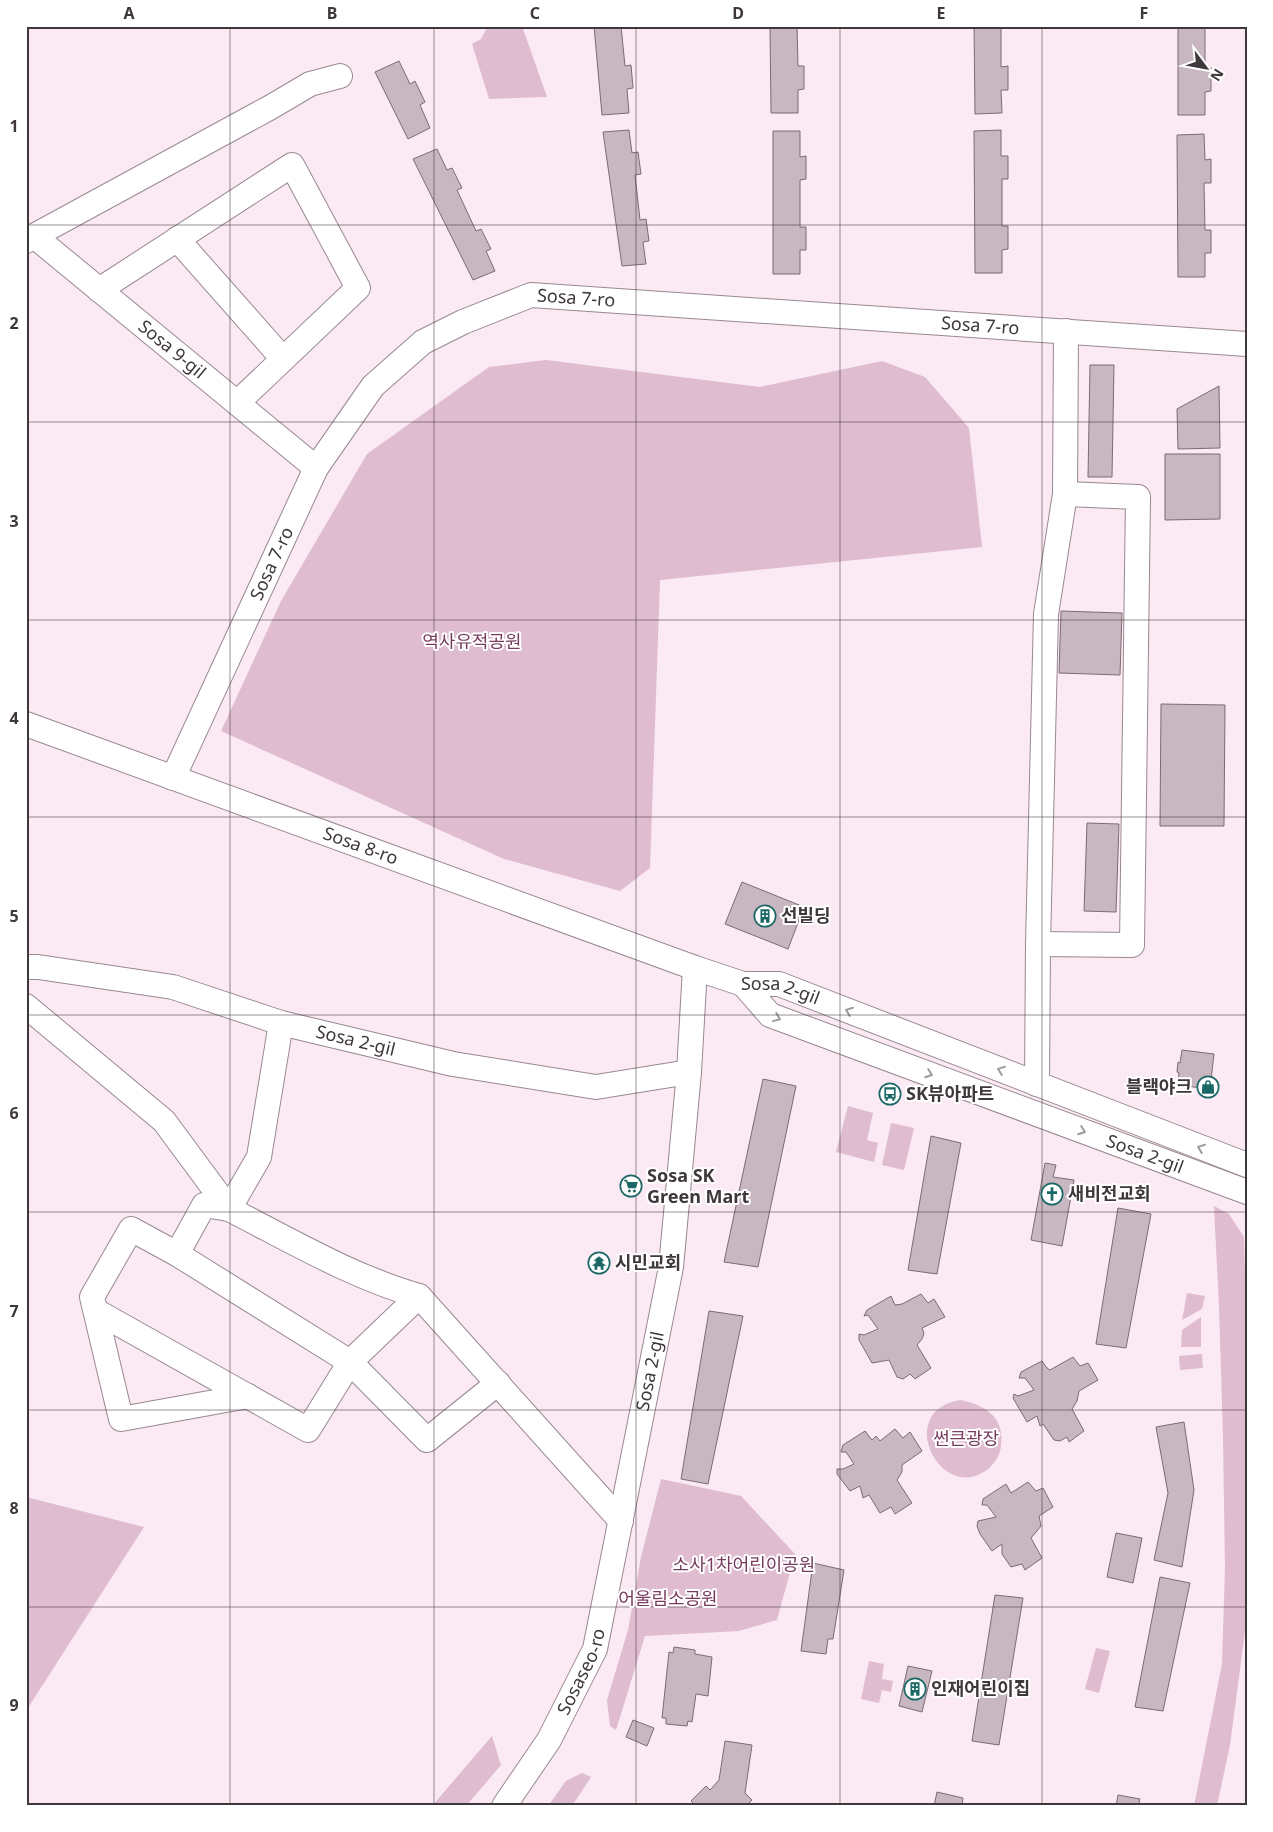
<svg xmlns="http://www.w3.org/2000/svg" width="1273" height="1832" font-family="'Noto Sans','Noto Sans KR',sans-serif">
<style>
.green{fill:#dfbccf}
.building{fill:#c8b7c0;stroke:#7b6b74}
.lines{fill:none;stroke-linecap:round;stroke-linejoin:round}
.minor-casing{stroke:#988891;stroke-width:26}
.minor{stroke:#fff;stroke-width:24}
.oneway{stroke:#9e9b9d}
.grid{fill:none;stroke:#3e373b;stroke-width:1;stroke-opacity:0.55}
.labels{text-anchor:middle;stroke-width:4;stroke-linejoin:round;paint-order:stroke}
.street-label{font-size:18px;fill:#3e373b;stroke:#fff}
.park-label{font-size:18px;fill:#773b60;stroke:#fff}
.poi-label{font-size:18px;font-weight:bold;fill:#3e373b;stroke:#fff;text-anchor:start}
.neatline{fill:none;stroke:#3e373b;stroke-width:2}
.grid-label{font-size:16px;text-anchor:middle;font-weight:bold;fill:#3e373b}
</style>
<rect width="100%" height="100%" fill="#fbe9f3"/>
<g class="green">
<polygon points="488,26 522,26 547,97 489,99 472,44 481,39"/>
<polygon points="546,360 760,387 882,361 925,377 969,428 982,547 660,580 650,868 620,891 504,859 221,731 281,601 367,454 489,367"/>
<polygon points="848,1106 873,1113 867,1140 878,1143 874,1162 836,1152"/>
<polygon points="891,1123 914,1128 904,1170 882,1165"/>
<polygon points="1214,1206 1229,1214 1244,1237 1247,1342 1247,1616 1230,1745 1217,1806 1194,1806 1222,1664 1225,1568 1223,1437 1219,1306"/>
<polygon points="1187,1293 1205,1296 1202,1309 1182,1320"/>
<polygon points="1201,1317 1201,1347 1181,1347 1182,1330"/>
<polygon points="1202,1354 1203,1368 1180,1370 1179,1356"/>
<path d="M961 1400C987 1406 1005 1418 1001 1446 1000 1455 995 1463 988 1469 942 1506 892 1410 961 1400Z"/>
<polygon points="661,1479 741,1496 795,1554 777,1620 739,1631 645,1636 616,1730 610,1726 607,1700 628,1630 641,1557"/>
<polygon points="26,1497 144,1527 26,1711"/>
<polygon points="1096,1648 1110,1651 1099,1693 1085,1689"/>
<polygon points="869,1661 884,1664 882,1679 893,1681 891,1692 882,1690 879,1703 861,1699"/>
<polygon points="492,1736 501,1765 466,1806 432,1806"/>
<polygon points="582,1773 591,1777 572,1806 548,1806 566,1781"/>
</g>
<g class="building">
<polygon points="594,26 621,26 625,66 631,65 633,88 627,89 629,113 602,115"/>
<polygon points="770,26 797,26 798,66 804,66 804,89 798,90 798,113 771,113"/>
<polygon points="974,26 1001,26 1001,67 1008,66 1008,90 1001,90 1002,113 975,114"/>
<polygon points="1178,26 1205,26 1205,68 1211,68 1211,91 1205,92 1205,115 1178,115"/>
<polygon points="399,61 410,84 415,81 425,102 420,105 430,128 408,139 375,72"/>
<polygon points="629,130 632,153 638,152 641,174 635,175 640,220 646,219 649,241 643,242 646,264 622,266 603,132"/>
<polygon points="1001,130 1001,156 1008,156 1008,179 1002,179 1002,226 1008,226 1008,249 1002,250 1002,273 975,273 974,131"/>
<polygon points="773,131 800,131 800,157 806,156 806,179 800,180 800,227 806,227 806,250 800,250 800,274 773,274"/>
<polygon points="1204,134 1205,160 1211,159 1211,183 1204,183 1205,230 1211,230 1211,253 1205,253 1205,277 1178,277 1177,135"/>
<polygon points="437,149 447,170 452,168 462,188 457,190 476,231 481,229 491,249 486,251 495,271 473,280 413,159"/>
<polygon points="1090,365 1114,365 1112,477 1088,477"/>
<polygon points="1219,386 1220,448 1178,449 1177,409"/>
<polygon points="1165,454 1220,454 1220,519 1165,520"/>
<polygon points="1061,611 1122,613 1120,675 1059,673"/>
<polygon points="1161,704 1225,705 1224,826 1160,826"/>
<polygon points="1087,823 1119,824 1116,912 1084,911"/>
<polygon points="742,882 804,907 788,949 725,924"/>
<polygon points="1182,1050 1214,1054 1210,1089 1178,1085 1179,1073 1177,1072 1178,1062 1180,1063"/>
<polygon points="763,1079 796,1086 758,1267 724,1262"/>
<polygon points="931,1136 961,1143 937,1274 908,1270"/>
<polygon points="1045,1163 1056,1165 1053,1177 1074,1180 1062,1246 1031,1240"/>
<polygon points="1118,1208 1151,1214 1126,1348 1096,1344"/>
<polygon points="921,1294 928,1303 934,1299 945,1317 922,1328 924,1333 922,1339 917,1345 931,1368 915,1379 910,1374 903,1379 897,1377 889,1360 872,1363 859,1340 859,1334 864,1335 878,1329 868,1315 864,1316 867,1310 891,1296 895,1305 902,1304"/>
<polygon points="709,1311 743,1316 708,1484 681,1479"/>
<polygon points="1073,1357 1080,1366 1088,1363 1098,1380 1079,1391 1077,1401 1072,1409 1084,1431 1069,1442 1067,1437 1060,1441 1054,1440 1043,1424 1040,1426 1037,1416 1027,1422 1013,1398 1014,1394 1018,1396 1034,1390 1025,1378 1019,1378 1021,1372 1042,1361 1047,1368 1050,1370"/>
<polygon points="1184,1422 1194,1490 1182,1567 1154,1560 1168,1493 1156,1427"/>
<polygon points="895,1429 903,1438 910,1432 922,1451 902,1465 902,1472 897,1480 912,1503 895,1514 891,1507 880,1513 869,1495 863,1498 860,1486 850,1491 837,1474 837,1469 843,1469 854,1464 846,1452 841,1452 843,1445 865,1431 872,1440 876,1436 880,1441"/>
<polygon points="1028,1482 1036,1491 1043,1488 1053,1507 1039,1516 1041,1526 1031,1538 1042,1558 1025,1570 1022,1564 1011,1567 1002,1554 1002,1544 992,1551 980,1534 977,1526 978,1521 996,1517 987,1505 982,1505 983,1499 1006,1484 1011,1493"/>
<polygon points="1116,1533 1142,1538 1133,1583 1107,1577"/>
<polygon points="813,1563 844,1570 833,1639 828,1639 826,1654 801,1651"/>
<polygon points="1160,1577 1190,1583 1163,1711 1135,1707"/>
<polygon points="995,1595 1023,1598 999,1745 972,1741"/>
<polygon points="674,1647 695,1650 695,1654 712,1657 708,1696 696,1694 692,1722 688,1721 687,1726 666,1724 666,1718 662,1718 669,1652 673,1653"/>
<polygon points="908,1666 932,1671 922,1712 899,1706"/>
<polygon points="633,1720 654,1728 647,1746 626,1737"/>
<polygon points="725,1741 752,1745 745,1793 752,1800 746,1806 692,1806 694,1804 691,1801 706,1786 710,1790 719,1780"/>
<polygon points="937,1792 963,1798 962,1806 934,1806"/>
<polygon points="1118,1795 1140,1799 1138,1806 1116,1806"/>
</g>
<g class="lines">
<g class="minor-casing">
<g id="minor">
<polyline points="34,236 271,107 310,84 340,76"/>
<polyline points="177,239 283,359"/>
<path id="s1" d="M26 241 34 236 316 468"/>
<polyline points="99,290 292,165 358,288 237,403"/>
<path id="s2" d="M26 724 695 968 743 984H779L1247 1165"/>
<path id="s3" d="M173 778 316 468 373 386 423 342 463 322 531 295 1247 344"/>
<polyline points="1038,944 1132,945 1138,497 1065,494"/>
<path id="s4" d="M26 967H38L173 987 281 1023 453 1064 596 1087 689 1072"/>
<path id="s5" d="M743 984 770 1015 1247 1192"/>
<polyline points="26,1006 164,1121 229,1209"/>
<path d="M281 1023 259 1157 229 1209C290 1240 352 1277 419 1296L621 1521"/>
<polyline points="1037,1084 1038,944 1046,614 1065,494 1066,331"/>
<polyline points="229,1209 204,1205 177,1254 131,1229 92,1297 121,1419 248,1396"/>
<polyline points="177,1254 350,1362 427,1440 498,1383"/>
<polyline points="96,1311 308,1430 350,1362 419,1296"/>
<path id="s6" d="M504 1806 549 1740 595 1649 671 1267 689 1072 695 968"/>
</g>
</g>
<use href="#minor" class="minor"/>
</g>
<defs><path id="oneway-chevron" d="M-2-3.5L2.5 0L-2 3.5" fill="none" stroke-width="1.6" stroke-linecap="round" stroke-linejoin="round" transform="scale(1.25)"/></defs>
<g class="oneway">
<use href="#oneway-chevron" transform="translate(849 1011) rotate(-159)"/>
<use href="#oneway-chevron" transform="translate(777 1018) rotate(22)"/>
<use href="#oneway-chevron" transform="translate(1001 1070) rotate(-159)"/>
<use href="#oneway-chevron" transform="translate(929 1074) rotate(20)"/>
<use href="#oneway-chevron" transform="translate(1082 1131) rotate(20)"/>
<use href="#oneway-chevron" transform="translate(1201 1148) rotate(-159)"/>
</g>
<path class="grid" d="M230 26V1806M434 26V1806M636 26V1806M840 26V1806M1042 26V1806M26 225H1247M26 422H1247M26 620H1247M26 817H1247M26 1015H1247M26 1212H1247M26 1410H1247M26 1607H1247"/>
<defs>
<g id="building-ring" transform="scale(1.125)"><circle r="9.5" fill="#fff" stroke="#1b6866" stroke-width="1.5"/><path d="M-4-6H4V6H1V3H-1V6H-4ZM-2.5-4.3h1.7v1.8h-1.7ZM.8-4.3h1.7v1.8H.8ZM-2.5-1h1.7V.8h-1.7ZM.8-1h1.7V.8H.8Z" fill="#1b6866"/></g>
<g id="shop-ring" transform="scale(1.125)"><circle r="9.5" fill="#fff" stroke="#1b6866" stroke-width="1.5"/><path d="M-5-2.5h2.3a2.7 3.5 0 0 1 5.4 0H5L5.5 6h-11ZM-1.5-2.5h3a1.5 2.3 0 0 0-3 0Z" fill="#1b6866"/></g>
<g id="bus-ring" transform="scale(1.125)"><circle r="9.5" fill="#fff" stroke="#1b6866" stroke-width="1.5"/><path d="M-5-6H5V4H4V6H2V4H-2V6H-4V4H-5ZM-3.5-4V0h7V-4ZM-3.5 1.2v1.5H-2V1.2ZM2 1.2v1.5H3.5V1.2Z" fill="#1b6866"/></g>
<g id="supermarket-ring" transform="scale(1.125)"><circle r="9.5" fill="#fff" stroke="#1b6866" stroke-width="1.5"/><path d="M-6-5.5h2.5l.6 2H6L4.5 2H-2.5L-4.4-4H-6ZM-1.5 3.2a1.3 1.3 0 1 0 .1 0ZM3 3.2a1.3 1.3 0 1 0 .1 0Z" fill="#1b6866"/></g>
<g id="church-ring" transform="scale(1.125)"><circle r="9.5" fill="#fff" stroke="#1b6866" stroke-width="1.5"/><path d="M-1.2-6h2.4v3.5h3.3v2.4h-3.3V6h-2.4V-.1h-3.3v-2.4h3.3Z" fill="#1b6866"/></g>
<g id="temple-ring" transform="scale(1.125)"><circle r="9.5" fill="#fff" stroke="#1b6866" stroke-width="1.5"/><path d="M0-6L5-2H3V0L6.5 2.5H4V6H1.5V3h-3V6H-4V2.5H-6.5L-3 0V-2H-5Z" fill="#1b6866"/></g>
</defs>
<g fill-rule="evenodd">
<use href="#building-ring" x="765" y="916"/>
<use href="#shop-ring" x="1208" y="1087"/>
<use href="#bus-ring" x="890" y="1094"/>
<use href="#supermarket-ring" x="631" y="1186"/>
<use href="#church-ring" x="1052" y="1194"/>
<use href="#temple-ring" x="599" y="1263"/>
<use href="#building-ring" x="915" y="1689"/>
</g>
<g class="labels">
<g class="street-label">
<text dy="6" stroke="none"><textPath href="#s3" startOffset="671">Sosa 7-ro</textPath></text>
<text dy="6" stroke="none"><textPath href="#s3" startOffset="1076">Sosa 7-ro</textPath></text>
<text dy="6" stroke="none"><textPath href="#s1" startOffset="188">Sosa 9-gil</textPath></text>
<text dy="6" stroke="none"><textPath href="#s3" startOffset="236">Sosa 7-ro</textPath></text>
<text dy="6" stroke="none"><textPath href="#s2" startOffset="356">Sosa 8-ro</textPath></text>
<text dy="6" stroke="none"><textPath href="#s2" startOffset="801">Sosa 2-gil</textPath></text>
<text dy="6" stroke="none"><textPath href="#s4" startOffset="339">Sosa 2-gil</textPath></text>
<text dy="6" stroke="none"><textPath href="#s5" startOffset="441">Sosa 2-gil</textPath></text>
<text dy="6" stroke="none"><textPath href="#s6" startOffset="465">Sosa 2-gil</textPath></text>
<text dy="6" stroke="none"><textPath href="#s6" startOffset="156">Sosaseo-ro</textPath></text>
</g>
<g class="park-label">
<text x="472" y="648">역사유적공원</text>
<text x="966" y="1445">썬큰광장</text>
<text x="744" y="1571">소사1차어린이공원</text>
<text x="668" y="1605">어울림소공원</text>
</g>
<g class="poi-label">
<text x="781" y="922">선빌딩</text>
<text x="1192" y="1093" text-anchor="end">블랙야크</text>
<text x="906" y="1100">SK뷰아파트</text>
<text x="647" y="1182">Sosa SK<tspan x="647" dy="21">Green Mart</tspan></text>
<text x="1068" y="1200">새비전교회</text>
<text x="615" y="1269">시민교회</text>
<text x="931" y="1695">인재어린이집</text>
</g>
</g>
<rect width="1273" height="1832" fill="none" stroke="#ffffff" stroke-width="55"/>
<g transform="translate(1206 68) rotate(122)" stroke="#ffffff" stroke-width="4" paint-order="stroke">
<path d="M0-4L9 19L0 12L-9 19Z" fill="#3e373b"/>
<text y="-8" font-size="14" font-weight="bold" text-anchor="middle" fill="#3e373b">N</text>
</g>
<rect x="28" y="28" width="1218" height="1776" class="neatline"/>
<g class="grid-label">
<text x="129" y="19">A</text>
<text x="332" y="19">B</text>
<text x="535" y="19">C</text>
<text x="738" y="19">D</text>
<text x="941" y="19">E</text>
<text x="1144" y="19">F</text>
<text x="14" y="132">1</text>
<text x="14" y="329">2</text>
<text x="14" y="527">3</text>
<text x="14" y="724">4</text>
<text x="14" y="922">5</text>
<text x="14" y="1119">6</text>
<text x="14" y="1317">7</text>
<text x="14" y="1514">8</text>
<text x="14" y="1711">9</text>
</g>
</svg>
